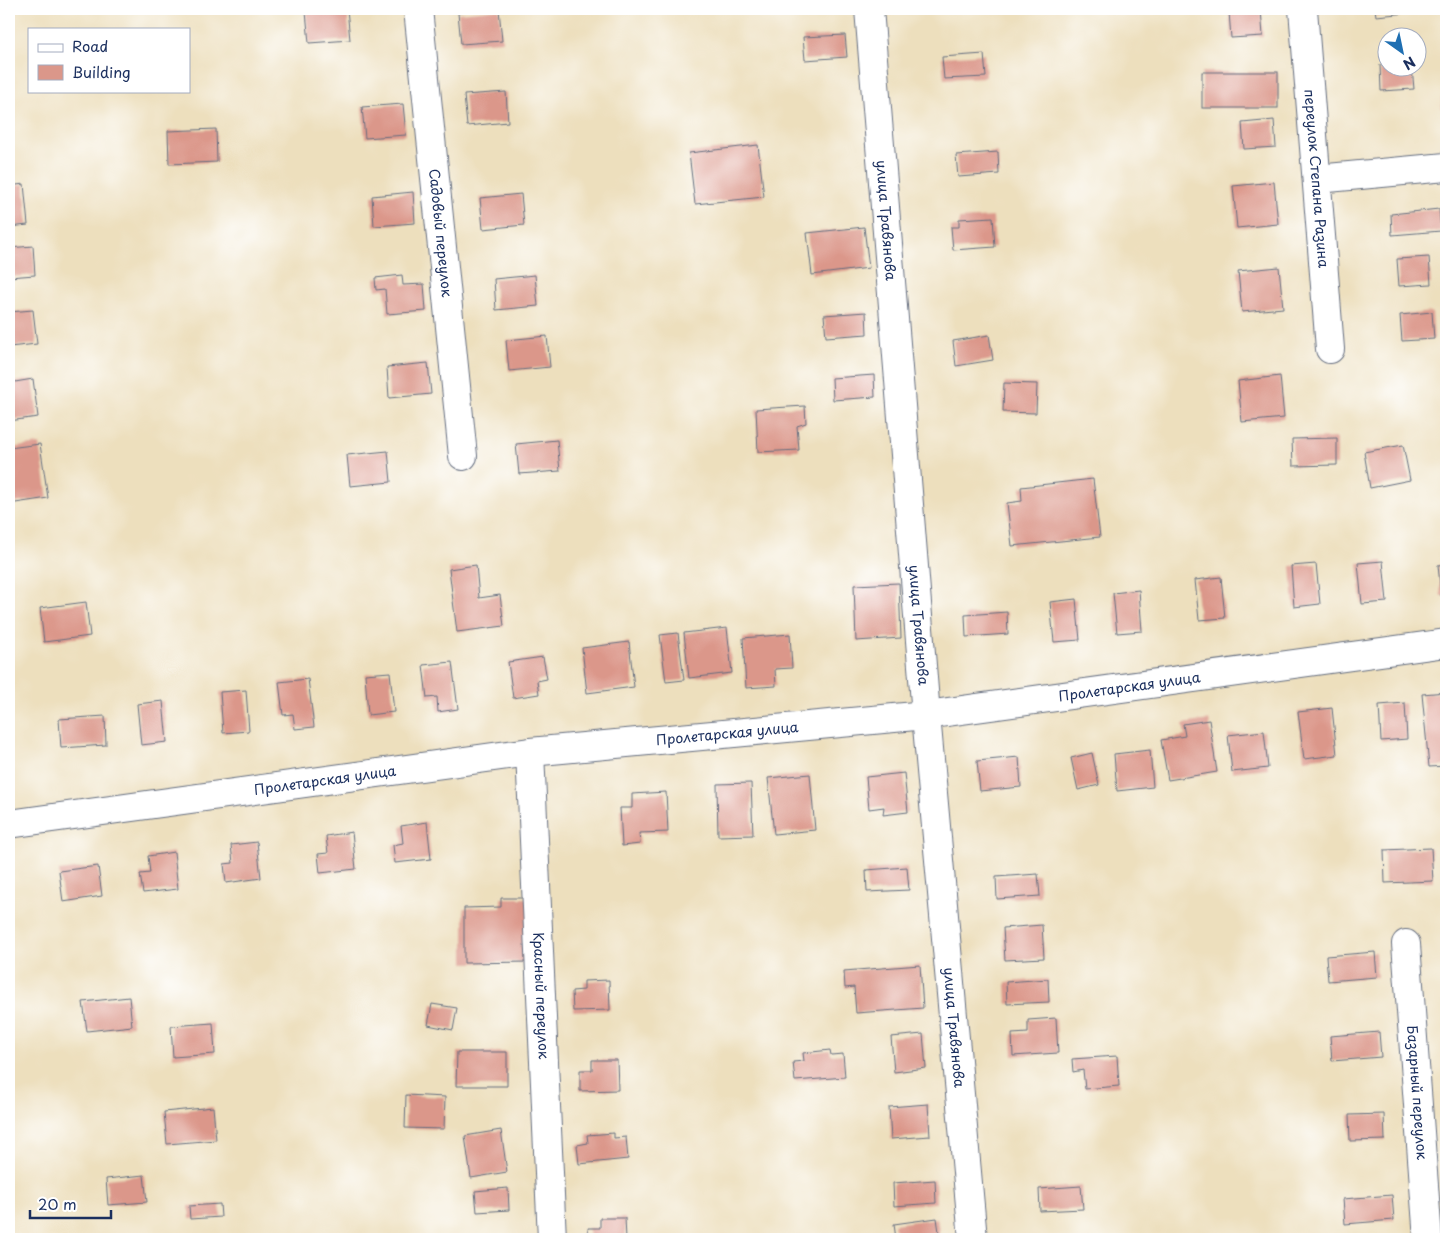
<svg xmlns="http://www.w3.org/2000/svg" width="1455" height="1248" font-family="'Playpen Sans',sans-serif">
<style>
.building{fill:#db978a}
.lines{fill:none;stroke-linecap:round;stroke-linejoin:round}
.street-casing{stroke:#646d7f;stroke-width:30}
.street{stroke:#fff;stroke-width:28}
.labels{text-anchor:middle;stroke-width:4;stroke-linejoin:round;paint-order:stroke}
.street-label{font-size:14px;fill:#1b2f5e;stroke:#fff}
</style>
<rect width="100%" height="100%" fill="#fff"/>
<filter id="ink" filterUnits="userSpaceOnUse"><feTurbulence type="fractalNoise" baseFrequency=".02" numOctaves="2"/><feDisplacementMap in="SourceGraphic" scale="10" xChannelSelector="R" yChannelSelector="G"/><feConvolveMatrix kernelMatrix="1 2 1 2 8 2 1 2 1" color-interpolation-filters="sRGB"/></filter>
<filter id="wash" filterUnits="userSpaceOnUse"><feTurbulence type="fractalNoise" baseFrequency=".0096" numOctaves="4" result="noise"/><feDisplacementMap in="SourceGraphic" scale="20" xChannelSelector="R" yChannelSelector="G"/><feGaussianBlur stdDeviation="1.12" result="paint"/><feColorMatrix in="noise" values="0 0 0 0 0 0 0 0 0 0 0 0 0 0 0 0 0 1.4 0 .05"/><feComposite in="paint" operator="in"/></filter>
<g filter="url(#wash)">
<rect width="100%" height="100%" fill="#eddfbd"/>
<g id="blocks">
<g class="building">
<polygon points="347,9 350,40 309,43 306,12"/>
<polygon points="499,9 502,41 461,44 458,13"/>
<polygon points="1261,9 1263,36 1231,38 1229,12"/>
<polygon points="1375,9 1408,9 1408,13 1376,16"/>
<polygon points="845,35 847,57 805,60 803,37"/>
<polygon points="984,54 986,77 944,79 942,57"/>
<polygon points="1388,64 1388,68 1412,68 1414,89 1381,91 1380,65"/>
<rect x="1202" y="72" width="76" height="36"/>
<polygon points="506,92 508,122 467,126 464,95"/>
<polygon points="1441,97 1446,97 1446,115 1442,115"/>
<polygon points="403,104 406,135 365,138 362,107"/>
<polygon points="1274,120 1276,147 1244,149 1242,123"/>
<polygon points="9,124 11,124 12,152 9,153"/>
<polygon points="216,129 217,162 169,164 168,131"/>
<polygon points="758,145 764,197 695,204 689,153"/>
<polygon points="998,152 999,174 958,177 956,155"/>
<polygon points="1274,182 1278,224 1237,228 1233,186"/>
<polygon points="24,184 28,225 9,227 9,186"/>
<polygon points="413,192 415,223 374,226 372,196"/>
<polygon points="521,194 524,225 483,229 480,198"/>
<polygon points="1439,209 1441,231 1392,235 1391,214"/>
<polygon points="993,217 995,247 953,250 951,227 959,227 959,219"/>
<polygon points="864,227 869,268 812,275 807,233"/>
<polygon points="33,246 35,275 9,277 9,248"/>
<polygon points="1429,257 1431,284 1399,286 1397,259"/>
<polygon points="1279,267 1283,308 1242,312 1238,271"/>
<polygon points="402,275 403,285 424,284 426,311 387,314 385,289 376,290 375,278"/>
<polygon points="535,275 538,306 496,310 494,279"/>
<polygon points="33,310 37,344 9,347 9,312"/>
<polygon points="866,312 867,334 826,337 824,315"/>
<polygon points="1432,312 1434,339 1402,341 1400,315"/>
<polygon points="989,335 993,360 956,366 953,341"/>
<polygon points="547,336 550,367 509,371 506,340"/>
<polygon points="428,363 431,394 389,398 387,367"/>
<polygon points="874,375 875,397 833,400 832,378"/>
<polygon points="1280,376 1284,418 1242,422 1238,381"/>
<polygon points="33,379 38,417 9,421 9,383"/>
<polygon points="1004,383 1037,384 1036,413 1003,412"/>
<polygon points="805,406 806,423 797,426 799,450 758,452 756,409"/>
<polygon points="1337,438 1337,465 1293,466 1292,439"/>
<polygon points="557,440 560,471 519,474 516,444"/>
<polygon points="40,444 48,498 9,504 9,448"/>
<polygon points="1403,445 1410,480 1370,488 1364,452"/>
<polygon points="388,451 391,482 350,486 347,455"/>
<polygon points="1093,479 1100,537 1012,546 1007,503 1022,501 1021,487"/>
<polygon points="1383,561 1387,602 1362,604 1358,563"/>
<polygon points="1316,564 1320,604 1294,607 1291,566"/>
<polygon points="1446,564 1446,595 1441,596 1438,565"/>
<polygon points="476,565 479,598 500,595 504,626 457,632 449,569"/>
<polygon points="1221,577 1225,618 1199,620 1195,580"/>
<polygon points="899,583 901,638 856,641 854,585"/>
<polygon points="1139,590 1142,631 1117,633 1113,593"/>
<polygon points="1076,599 1080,640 1054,642 1050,602"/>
<polygon points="86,602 90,636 44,642 40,608"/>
<polygon points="1007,612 1008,634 966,637 965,615"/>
<polygon points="727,628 732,673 689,678 684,633"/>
<polygon points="678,633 684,680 666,682 660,635"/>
<polygon points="790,634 792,668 775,669 776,686 746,688 743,638"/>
<polygon points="629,642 634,687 587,693 582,648"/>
<polygon points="543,657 547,679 537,681 539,694 513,698 508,662"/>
<polygon points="452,662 458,709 438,712 437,697 427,698 423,665"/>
<polygon points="390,672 394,712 368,715 365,674"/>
<polygon points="308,679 314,727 295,729 293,714 283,715 279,682"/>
<polygon points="246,690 249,731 223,733 220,692"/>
<polygon points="1446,692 1446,766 1429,767 1422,694"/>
<polygon points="163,701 167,742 141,745 137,704"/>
<polygon points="1405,703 1407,739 1381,741 1379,705"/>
<polygon points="1332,708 1337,755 1304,759 1298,712"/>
<polygon points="105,716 106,745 61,748 59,719"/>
<polygon points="1209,720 1217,772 1168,780 1161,740 1185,736 1183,724"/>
<polygon points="1264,731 1268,768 1232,772 1228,735"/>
<polygon points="1150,750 1153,787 1117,791 1114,754"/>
<polygon points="1092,753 1099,785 1078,790 1071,758"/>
<polygon points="1019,757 1021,787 980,791 977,761"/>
<polygon points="904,773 908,812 883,815 884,807 869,809 866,777"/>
<polygon points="810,774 815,830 774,834 768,778"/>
<polygon points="751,783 753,835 718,836 717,784"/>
<polygon points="666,792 668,832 639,833 640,844 622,846 620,808 632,808 632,794"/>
<polygon points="427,822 431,859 395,863 393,845 403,843 401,826"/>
<polygon points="352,832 356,869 320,873 318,854 328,853 326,836"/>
<polygon points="257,842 261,878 226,883 224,864 233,863 231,845"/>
<polygon points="1431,848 1433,881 1385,883 1384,850"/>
<polygon points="174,852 178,889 143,893 140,874 150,873 148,856"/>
<polygon points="98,866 102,896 63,902 59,871"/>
<polygon points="907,867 909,890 867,892 866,870"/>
<polygon points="1038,874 1040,896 997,899 996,877"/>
<polygon points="501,898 529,898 529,962 464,963 464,908 501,907"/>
<polygon points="1042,925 1044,958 1005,960 1003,928"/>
<polygon points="1375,952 1377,977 1328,981 1326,956"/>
<polygon points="920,965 923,1008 856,1013 854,987 845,988 844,971"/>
<polygon points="1048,979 1049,1002 1007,1004 1006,982"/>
<polygon points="609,980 610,1010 573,1011 572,991 584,990 584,981"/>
<polygon points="129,997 132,1026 87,1031 83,1002"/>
<polygon points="432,1004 457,1008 453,1030 428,1025"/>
<polygon points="1056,1018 1058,1053 1013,1056 1012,1034 1028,1033 1028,1020"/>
<polygon points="213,1023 215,1054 173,1057 171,1026"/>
<polygon points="1379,1032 1381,1057 1332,1061 1330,1036"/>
<polygon points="923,1034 926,1068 894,1072 891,1037"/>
<polygon points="830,1050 831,1055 843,1054 845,1077 795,1081 793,1062 804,1061 803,1053"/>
<polygon points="457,1052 507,1052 507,1086 456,1086"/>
<polygon points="1117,1056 1119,1086 1085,1089 1083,1070 1073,1072 1072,1059"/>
<polygon points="592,1060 617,1060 618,1090 580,1091 580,1070 592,1070"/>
<polygon points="406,1095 445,1097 444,1129 405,1128"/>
<polygon points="928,1104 930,1136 891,1139 889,1107"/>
<polygon points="213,1107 216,1140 167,1144 164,1112"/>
<polygon points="1384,1114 1385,1140 1350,1141 1349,1115"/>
<polygon points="501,1130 507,1172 471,1178 465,1136"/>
<polygon points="614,1133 614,1138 626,1137 628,1159 579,1164 577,1145 588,1143 587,1135"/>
<polygon points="144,1175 147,1202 108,1205 106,1179"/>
<polygon points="935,1180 936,1203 894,1206 893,1183"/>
<polygon points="1081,1186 1083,1209 1040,1211 1039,1189"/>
<polygon points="508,1188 509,1210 477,1212 475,1191"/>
<polygon points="1392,1195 1394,1220 1345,1224 1343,1199"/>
<polygon points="220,1204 221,1217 190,1219 189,1206"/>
<polygon points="600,1218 625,1218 626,1239 589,1239 588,1228 600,1228"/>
<polygon points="937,1218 940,1239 896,1239 894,1224"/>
</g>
</g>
</g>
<g filter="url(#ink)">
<use href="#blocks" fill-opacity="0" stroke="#646d7f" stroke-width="1"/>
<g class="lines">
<g class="street-casing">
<g id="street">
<path id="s1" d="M418 9 463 456"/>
<path id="s2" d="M869 9 926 715 973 1239"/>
<path id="s3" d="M1303 9 1330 349"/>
<polyline points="1317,179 1446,167"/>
<path id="s4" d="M530 752 552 1239"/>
<path id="s5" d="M9 824 530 752 926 715 1446 643"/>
<path id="s6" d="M1406 944 1428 1239"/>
</g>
</g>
<use href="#street" class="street"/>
</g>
</g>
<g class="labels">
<g class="street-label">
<text dy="5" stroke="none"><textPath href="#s3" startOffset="170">переулок Степана Разина</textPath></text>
<text dy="5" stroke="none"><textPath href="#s2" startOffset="212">улица Травянова</textPath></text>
<text dy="5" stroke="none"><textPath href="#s1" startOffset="225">Садовый переулок</textPath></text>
<text dy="5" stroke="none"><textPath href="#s2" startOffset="618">улица Травянова</textPath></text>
<text dy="5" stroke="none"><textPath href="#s5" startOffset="1129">Пролетарская улица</textPath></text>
<text dy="5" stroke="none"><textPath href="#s5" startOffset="724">Пролетарская улица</textPath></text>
<text dy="5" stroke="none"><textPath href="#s5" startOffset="319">Пролетарская улица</textPath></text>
<text dy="5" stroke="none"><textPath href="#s4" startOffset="244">Красный переулок</textPath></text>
<text dy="5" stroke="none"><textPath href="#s2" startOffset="1022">улица Травянова</textPath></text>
<text dy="5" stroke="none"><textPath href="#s6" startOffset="149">Базарный переулок</textPath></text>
</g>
</g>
<rect width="1455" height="1248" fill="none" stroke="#fff" stroke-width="30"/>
<rect x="28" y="28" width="162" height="65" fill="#ffffff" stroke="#a4acbf"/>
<rect x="38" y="44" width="25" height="8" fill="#ffffff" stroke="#a4acbf"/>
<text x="72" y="52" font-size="15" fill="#1b2f5e">Road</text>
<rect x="38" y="65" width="25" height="15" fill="#db978a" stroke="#a4acbf"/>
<text x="72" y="78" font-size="15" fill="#1b2f5e">Building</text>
<g transform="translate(1402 52) rotate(147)"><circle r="24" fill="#ffffff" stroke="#a4acbf"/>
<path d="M0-4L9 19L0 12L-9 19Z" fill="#1f6fb2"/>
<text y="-8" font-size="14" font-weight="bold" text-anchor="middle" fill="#1b2f5e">N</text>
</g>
<path d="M30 1210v8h81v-8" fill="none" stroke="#1b2f5e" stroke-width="2.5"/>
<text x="38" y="1210" font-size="15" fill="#1b2f5e" stroke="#ffffff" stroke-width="4" paint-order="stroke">20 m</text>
</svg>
